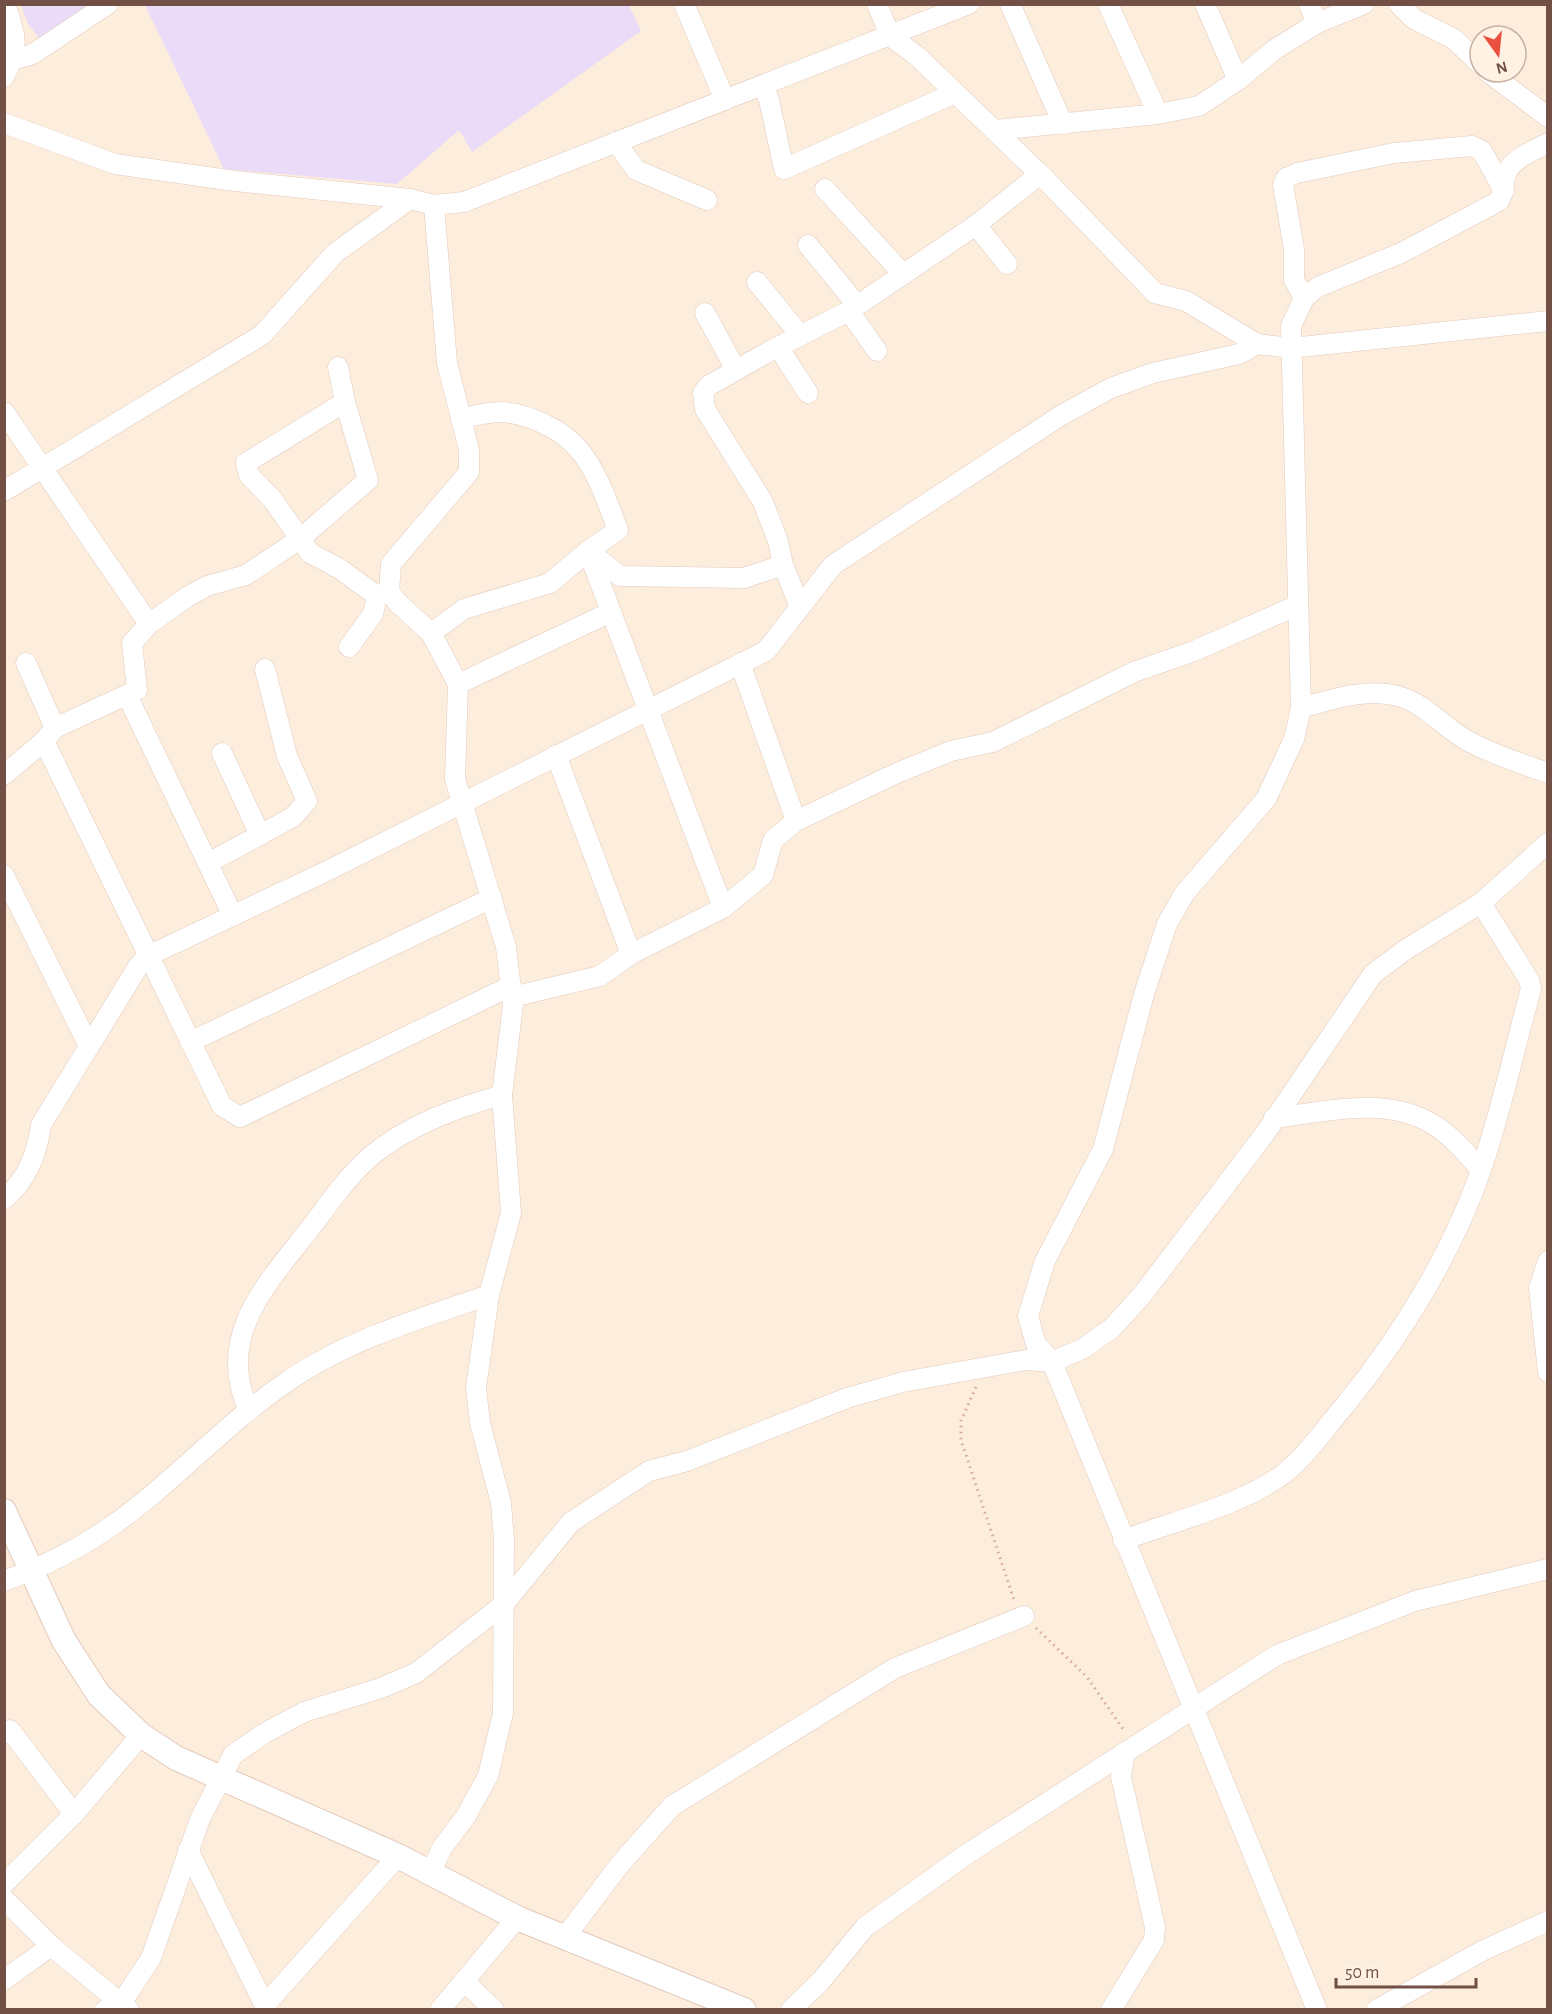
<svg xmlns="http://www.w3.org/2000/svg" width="1552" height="2014" font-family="'Alegreya Sans',sans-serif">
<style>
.education{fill:#eadbf8}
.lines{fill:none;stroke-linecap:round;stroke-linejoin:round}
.minor-casing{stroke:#e2cabd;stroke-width:21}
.tertiary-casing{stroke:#e2cabd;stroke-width:26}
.path{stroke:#d7a998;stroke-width:3;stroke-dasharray:1.5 4.5;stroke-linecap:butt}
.minor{stroke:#fff;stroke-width:20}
.tertiary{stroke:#fff;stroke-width:24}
</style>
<rect width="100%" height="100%" fill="#fdeddd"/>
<g class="education">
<polygon points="21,5 89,5 39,38 28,24"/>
<polygon points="145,5 629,5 641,31 472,152 459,130 397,184 224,169"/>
</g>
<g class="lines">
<g class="minor-casing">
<g id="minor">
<polyline points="684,4 725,100"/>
<polyline points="877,4 890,36 917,56 1045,179 1155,293 1186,301 1257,344 1291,348 1548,321"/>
<polyline points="1010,4 1063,124"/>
<polyline points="1108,4 1158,114"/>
<polyline points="1205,4 1238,80"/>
<polyline points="1309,4 1317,23"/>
<polyline points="1399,4 1414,19 1454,39 1480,64"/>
<polyline points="13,60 33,54 108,4"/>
<polyline points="1488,72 1548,117"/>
<path d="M4 77C20 47 16 35 5 4"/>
<polyline points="763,85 769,100 784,169 955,93"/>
<polyline points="4,123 115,164 235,181 410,199 434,205 464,202 969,4"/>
<polyline points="995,130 1158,114 1199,106 1238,80 1274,50 1317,23 1364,4"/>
<polyline points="616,142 636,170 707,200"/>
<polyline points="825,189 903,274"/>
<polyline points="976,225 1007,264"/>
<polyline points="808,245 857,305"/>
<polyline points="757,282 800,335"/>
<polyline points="1304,298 1294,280 1294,249 1283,185 1286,178 1297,173 1394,153 1472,146 1482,151 1504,191"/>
<polyline points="849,311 877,351"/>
<polyline points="705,313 736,370"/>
<polyline points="778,347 808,393"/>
<polyline points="345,402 246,463 249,475 273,500 310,553 340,569 377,596 389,591"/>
<polyline points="4,412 149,624"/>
<path d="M461 419C475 415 488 412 502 412 529 414 564 430 580 451 598 473 608 504 618 530L588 551 723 908"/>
<polyline points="4,491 262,335 335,253 410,199"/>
<polyline points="800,607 783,565 778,541 763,502 705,409 703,393 708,386 770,351 849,311 976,225 1040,174"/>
<polyline points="431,633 464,609 550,583 588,551 620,576 744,578 783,565"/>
<polyline points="349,647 373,614 377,596"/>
<polyline points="26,663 55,728"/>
<polyline points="458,684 611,612"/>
<polyline points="127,695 233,916"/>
<path d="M1301 708C1332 699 1368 687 1401 697 1427 705 1446 730 1470 742 1494 755 1522 764 1548 773"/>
<polyline points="44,741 222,1106 240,1117 511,986"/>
<polyline points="222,753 260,835"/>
<polyline points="556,755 631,954"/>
<polyline points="4,775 44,741 55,728 137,690 132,643 149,624 187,597 207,586 246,575 300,539 368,480 345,402 338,367"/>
<polyline points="796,821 897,773 951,751 993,742 1134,672 1194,651 1298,605"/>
<polyline points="208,863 293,817 307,801 287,756 265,669"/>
<polyline points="4,875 89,1046"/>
<polyline points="512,997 600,976 631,954 723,908 763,875 773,840 796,821 740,663"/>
<polyline points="190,1042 492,898"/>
<path d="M1274 1118C1326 1112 1386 1095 1434 1125 1452 1136 1467 1154 1481 1170"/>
<path d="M4 1199C28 1179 37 1153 41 1125L139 965 148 956 329 870 766 651 833 565 1060 416 1111 388 1153 373 1239 354 1257 344"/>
<polyline points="1548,1261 1539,1288 1548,1372"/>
<path d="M249 1411C213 1333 272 1279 315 1222 333 1198 348 1176 371 1156 408 1125 456 1108 502 1095"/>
<path d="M1123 1540C1172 1522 1241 1505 1282 1475 1307 1456 1326 1427 1346 1404 1402 1335 1455 1249 1483 1164 1502 1107 1515 1047 1531 989L1529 980 1481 903"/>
<path d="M4 1581C43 1567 80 1548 113 1525 174 1482 224 1425 285 1383 347 1340 418 1319 489 1295"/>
<polyline points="4,1734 10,1730 74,1814"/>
<polyline points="188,1850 267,2010"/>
<polyline points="431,1872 442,1848 466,1816 488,1776 503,1713 504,1540 501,1503 480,1423 476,1388 489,1295 511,1213 502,1095 513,1005 506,947 455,779 458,684 431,633 398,603 389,591 391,564 469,472 469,450 447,363 434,205"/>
<polyline points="4,1884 74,1814 141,1735"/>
<polyline points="4,1899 51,1946 129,2010"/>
<polyline points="565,1937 621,1863 672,1806 895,1668 1024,1616"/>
<polyline points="4,1980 51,1946"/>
<polyline points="465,1982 494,2010"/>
<polyline points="265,2005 398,1856"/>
<polyline points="105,2010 122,2002 151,1958 200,1819 233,1755 263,1734 304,1712 381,1688 416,1673 504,1604 571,1522 649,1471 687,1461 847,1398 903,1382 1026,1360 1052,1362 1084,1348 1112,1328 1143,1294 1266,1132 1373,974 1405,950 1481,903 1548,843"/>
<polyline points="440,2010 517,1918"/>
<polyline points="791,2010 820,1982 865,1927 967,1854 1277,1655 1415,1601 1548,1569"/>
<polyline points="1111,2010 1154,1940 1155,1927 1121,1777 1125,1752"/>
<path d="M1317 2010 1052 1362 1036 1344 1028 1316 1045 1261 1103 1149 1144 994 1167 924 1184 894 1266 799 1294 739 1301 708 1291 326 1304 298 1318 287 1401 253 1499 201C1504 192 1503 179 1508 170 1516 157 1535 150 1548 143"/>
<polyline points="1376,2010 1482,1951 1548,1921"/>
</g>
</g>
<g class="tertiary-casing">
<polyline id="tertiary" points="4,1511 64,1641 99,1695 141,1735 176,1758 398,1856 517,1918 744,2010"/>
</g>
<g class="path">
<polyline points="976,1387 961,1421 961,1440 1014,1600"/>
<polyline points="1036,1628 1087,1677 1125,1732"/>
</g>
<use href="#minor" class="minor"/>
<use href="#tertiary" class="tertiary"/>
</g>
<rect width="1552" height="2014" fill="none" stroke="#725046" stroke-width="12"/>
<g transform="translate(1498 54) rotate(165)"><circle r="28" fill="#fff1e4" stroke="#c7b1a5" stroke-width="1.5"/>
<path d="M0-4.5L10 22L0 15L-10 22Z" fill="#eb503e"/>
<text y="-9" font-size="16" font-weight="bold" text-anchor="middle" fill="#725046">N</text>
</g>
<path d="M1336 1978v9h140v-9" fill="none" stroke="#725046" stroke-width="3"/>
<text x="1345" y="1978" font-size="18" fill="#725046" stroke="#fff1e4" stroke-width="4.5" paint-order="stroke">50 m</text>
</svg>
